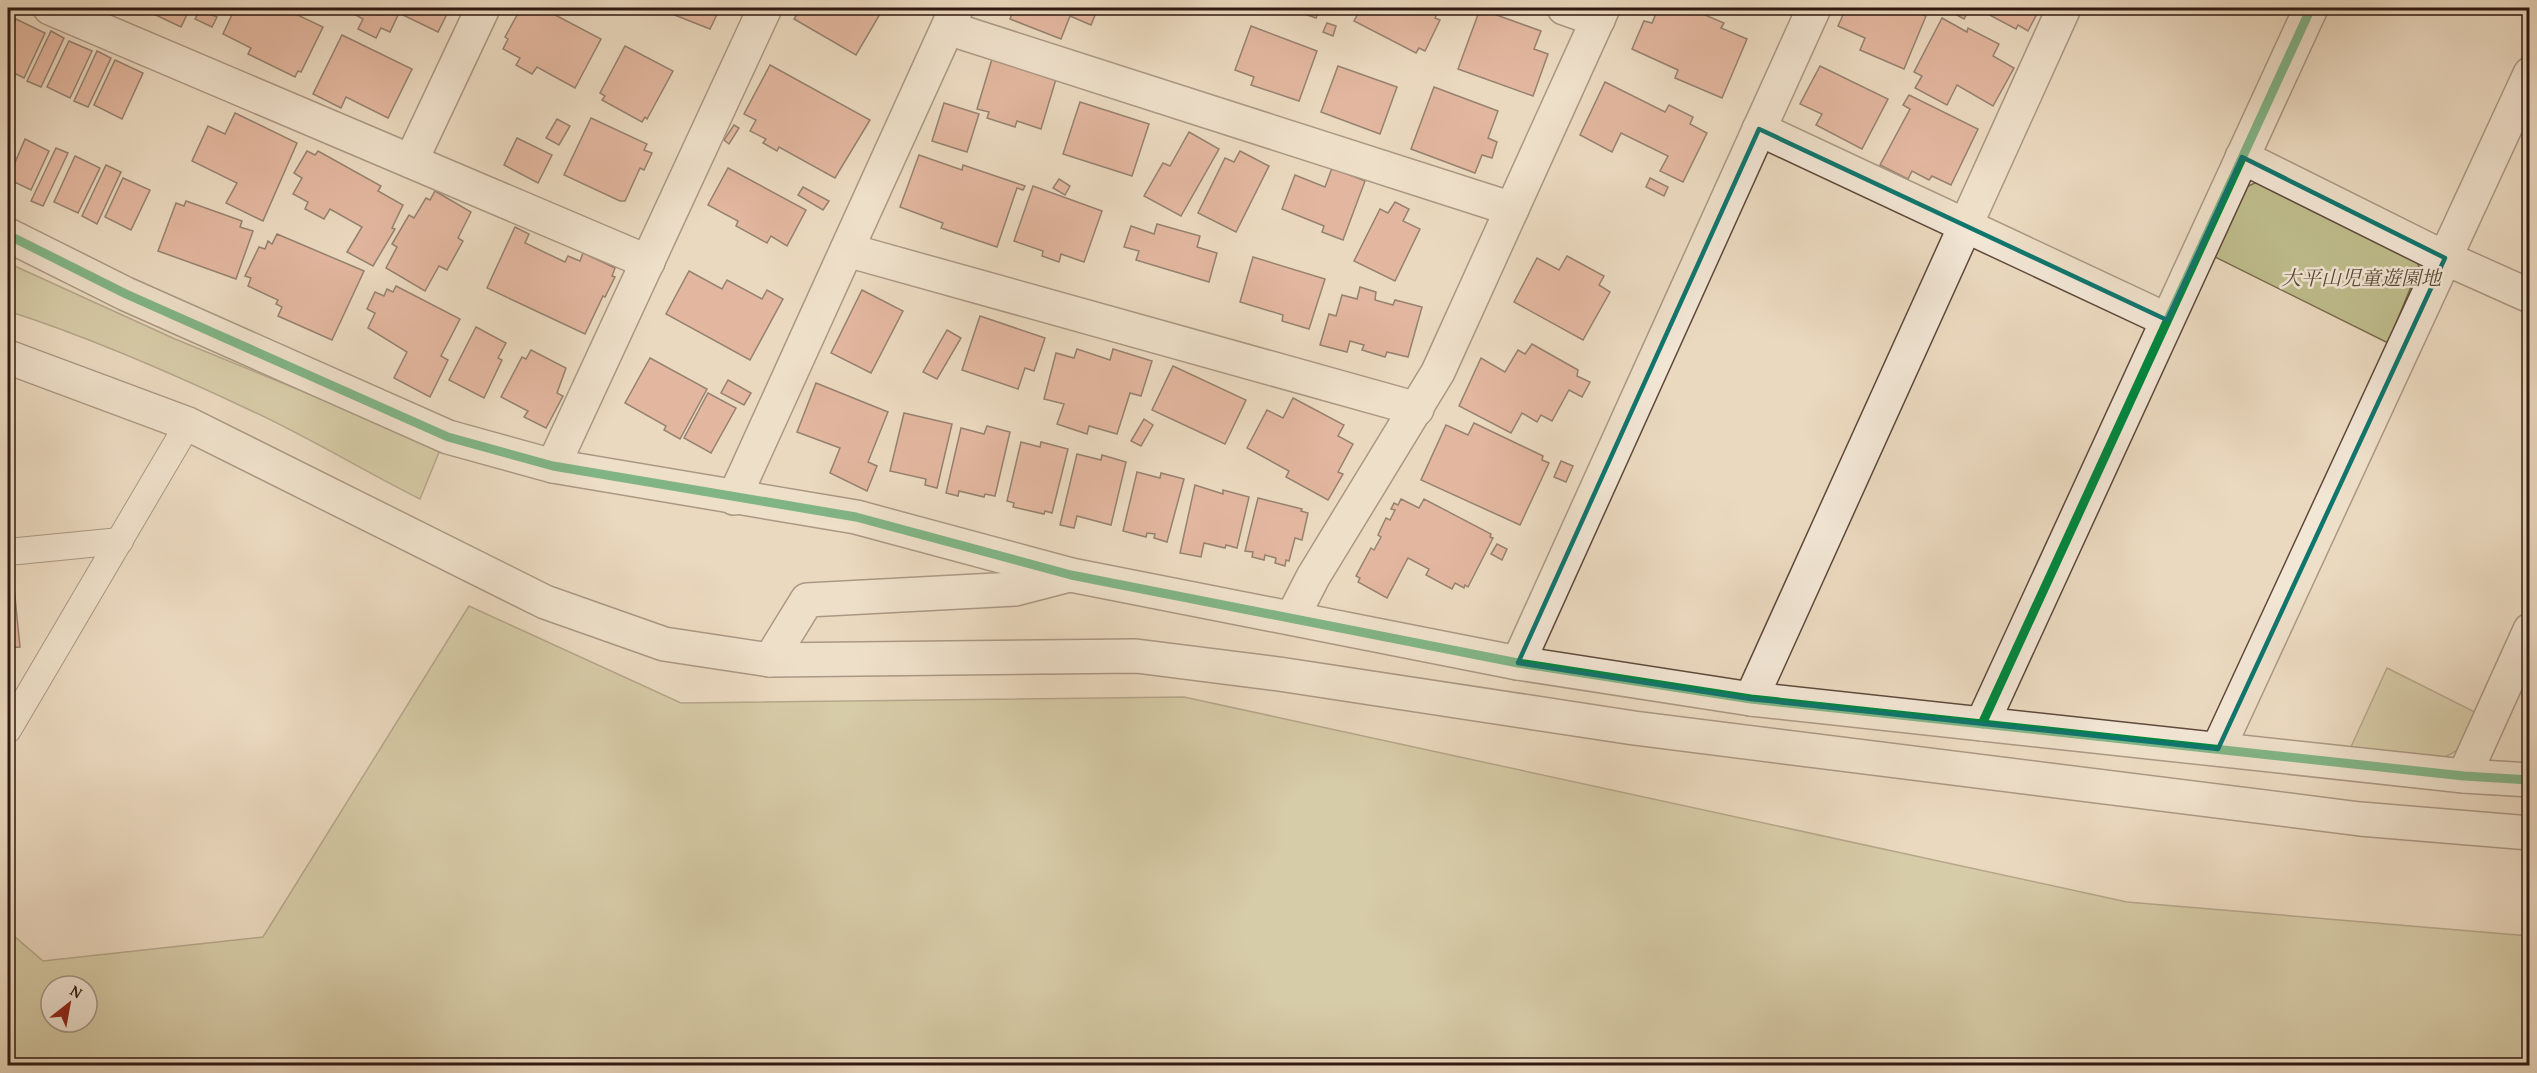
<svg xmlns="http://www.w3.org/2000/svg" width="2537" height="1073" font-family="'Gentium Book Plus','Noto Serif JP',serif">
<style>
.green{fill:#bfbd8c;stroke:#776b4e;stroke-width:1.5;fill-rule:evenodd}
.building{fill:#d98e79;stroke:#2f1910;stroke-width:1.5}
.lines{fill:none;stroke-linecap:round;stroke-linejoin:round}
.service-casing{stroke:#5e493c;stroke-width:28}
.minor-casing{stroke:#5e493c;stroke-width:36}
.service{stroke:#f2e6d5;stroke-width:26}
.minor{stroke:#f2e6d5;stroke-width:33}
.cycleway-casing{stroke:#f2e6d5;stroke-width:13}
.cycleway{stroke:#00873e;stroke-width:9}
.marked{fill:none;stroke:#0f766e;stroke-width:4.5;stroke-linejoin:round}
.labels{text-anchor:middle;stroke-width:5;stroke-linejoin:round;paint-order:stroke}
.park-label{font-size:20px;font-style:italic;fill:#5a4a35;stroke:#f2e6d5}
</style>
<rect width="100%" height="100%" fill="#ebd9bf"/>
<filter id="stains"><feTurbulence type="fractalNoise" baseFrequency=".00333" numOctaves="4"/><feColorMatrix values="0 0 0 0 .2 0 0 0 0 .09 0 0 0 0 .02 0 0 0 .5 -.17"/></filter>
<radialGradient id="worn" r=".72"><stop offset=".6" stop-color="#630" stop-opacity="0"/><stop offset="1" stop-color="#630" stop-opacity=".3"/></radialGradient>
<g class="green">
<polygon points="2261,180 2414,254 2419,267 2388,343 2209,254 2242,189"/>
<path d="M8 263 175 339 370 419 442 445 420 499C364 471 310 438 254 412 174 374 92 338 8 311Z"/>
<path d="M469 606 681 703 1184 697 2127 902 2529 936V1065H8V931L43 961 263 937ZM51 986H87V1022H51Z"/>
<polygon points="2387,668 2475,712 2460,749 2441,759 2350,749"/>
</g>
<g class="building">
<polygon points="141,8 190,8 181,27"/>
<polygon points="235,8 283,8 323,27 301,72 298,71 295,77 248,54 251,48 223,34"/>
<polygon points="357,8 450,8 438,32 399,13 390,32 381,28 376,38 358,29 363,19 354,14"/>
<polygon points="521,8 542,8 601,39 575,88 537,67 532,74 516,65 520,58 503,49 508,39 505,37"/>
<polygon points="657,8 720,8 710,29"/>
<polygon points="801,8 868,8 880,14 856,55 794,19"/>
<polygon points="1014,8 1098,8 1091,25 1070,16 1061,39 1010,19"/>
<polygon points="1287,8 1320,8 1316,18"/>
<polygon points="1361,8 1440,8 1435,18 1440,20 1425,51 1419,48 1416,53 1354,21"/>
<polygon points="1662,8 1689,8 1724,23 1721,28 1747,39 1722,98 1675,78 1678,70 1632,49 1644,21 1652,23 1658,9 1661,10"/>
<polygon points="1846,8 1906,8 1926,16 1904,69 1860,50 1865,38 1838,26"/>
<polygon points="1944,8 1970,8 1964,19"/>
<polygon points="1981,8 2040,8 2028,31 2018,25 2016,29 1980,10"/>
<polygon points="1480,9 1541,31 1534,49 1548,54 1533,96 1458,69"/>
<polygon points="200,10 217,17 212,27 195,19"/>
<polygon points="1942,18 1967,32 1968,28 1999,44 1993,56 2014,68 1993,106 1957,85 1947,105 1915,88 1922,76 1914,72"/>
<polygon points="16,19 45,33 24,78 8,70 8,38"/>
<polygon points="1327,23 1336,26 1333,36 1323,32"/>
<polygon points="1251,26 1317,51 1299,101 1251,85 1254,77 1235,70"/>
<polygon points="51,31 64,38 41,87 27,81"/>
<polygon points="342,35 412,69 388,118 346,97 341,108 313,94"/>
<polygon points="69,41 92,51 70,98 47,87"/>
<polygon points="625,46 673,71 647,119 645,117 642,122 602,100 605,96 600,93"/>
<polygon points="97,51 111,58 88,107 74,101"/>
<polygon points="992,59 1056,79 1041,129 1017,121 1015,127 987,118 989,112 977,109"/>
<polygon points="115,60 143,73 122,119 94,105"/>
<polygon points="770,65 870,120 835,178 779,147 777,151 763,143 766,139 750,131 756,120 744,114"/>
<polygon points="1338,66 1397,87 1380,134 1321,112"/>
<polygon points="1820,66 1888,99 1862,149 1816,125 1822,114 1800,104"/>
<polygon points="1605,82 1665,112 1669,105 1693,117 1690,124 1707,133 1683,182 1660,171 1668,156 1621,133 1612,152 1580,135"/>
<polygon points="1434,87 1498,111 1488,138 1497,142 1492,158 1482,155 1475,173 1411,149"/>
<polygon points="1909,95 1978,129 1951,185 1932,176 1929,180 1912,171 1908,179 1880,165 1910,109 1903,105"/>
<polygon points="1080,102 1149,124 1132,176 1063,154"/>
<polygon points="944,103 979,114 967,152 932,141"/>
<polygon points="235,113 297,143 263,221 226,203 237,183 192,161 208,126 225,134"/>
<polygon points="591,118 647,144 644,150 652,153 644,170 640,168 625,201 620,201 564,175"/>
<polygon points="557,119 570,126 559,145 546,138"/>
<polygon points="734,125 739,128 729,144 724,140"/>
<polygon points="1189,132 1219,149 1181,216 1144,196 1163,163 1170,166"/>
<polygon points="517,138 552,155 538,183 504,165"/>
<polygon points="25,139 49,151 31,190 8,179"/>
<polygon points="56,148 68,153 43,206 31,201"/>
<polygon points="307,151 315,155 318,151 381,186 378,191 403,205 392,228 395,229 373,266 347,252 362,227 330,209 324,219 305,209 308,202 293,194 302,178 294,173"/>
<polygon points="1240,151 1269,166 1236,232 1198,213 1225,158 1234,162"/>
<polygon points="919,155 962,170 963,165 1025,186 1023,190 1017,188 997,247 941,228 943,223 900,207"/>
<polygon points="75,156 100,168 78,213 54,202"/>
<polygon points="106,165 121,172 97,224 82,216"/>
<polygon points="728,168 806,210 787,246 771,236 767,243 736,226 738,221 708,205"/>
<polygon points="1332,168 1365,181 1343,240 1322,232 1324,226 1282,209 1295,175 1325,187"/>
<polygon points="123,178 150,190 131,230 105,217"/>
<polygon points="1650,178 1668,187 1664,196 1646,187"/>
<polygon points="1059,179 1070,186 1065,195 1053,188"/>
<polygon points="1033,186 1102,211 1084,262 1061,254 1059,262 1042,256 1043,251 1014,241"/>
<polygon points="803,187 829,201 823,210 798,195"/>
<polygon points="435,191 471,212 458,238 463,241 447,270 439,266 425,291 386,268 397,247 392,244 409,215 414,218 426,198 430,200"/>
<polygon points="186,201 242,221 240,227 253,231 236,279 158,251 176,203 184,206"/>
<polygon points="1395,202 1409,209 1403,221 1420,229 1395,281 1354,261 1380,209 1388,213"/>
<polygon points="1157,224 1200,236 1197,247 1217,253 1209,282 1136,260 1139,251 1124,247 1131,226 1154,234"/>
<polygon points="515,227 529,234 525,243 565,262 568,256 580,261 583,253 615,268 612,276 615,277 605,297 603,296 585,334 487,288"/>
<polygon points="277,234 364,271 332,340 278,316 282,307 276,304 278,300 248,286 251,278 245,276 259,247 265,249 268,241 272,244"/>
<polygon points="1567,256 1604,276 1599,285 1610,292 1583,340 1514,302 1537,258 1559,270"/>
<polygon points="1253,257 1325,279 1309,329 1282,321 1283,315 1240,302"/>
<polygon points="689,271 722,289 727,280 762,299 767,290 783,299 750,360 666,314"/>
<polygon points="396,286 460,319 441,356 448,360 430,397 394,378 407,352 368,328 375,313 367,309 375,292 384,296 387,289 393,292"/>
<polygon points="1360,287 1376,292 1375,300 1393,305 1395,300 1422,307 1408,357 1387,352 1385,357 1362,350 1364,345 1350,341 1347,352 1320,345 1329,314 1336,316 1342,295 1357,299"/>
<polygon points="862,290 903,311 871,373 831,353"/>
<polygon points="980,316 1045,338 1034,371 1025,368 1018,389 962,370"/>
<polygon points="476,327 506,343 498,358 502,360 484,398 449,380"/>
<polygon points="947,330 961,338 937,379 923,372"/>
<polygon points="1532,344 1578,370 1577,376 1590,382 1582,397 1569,390 1552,421 1541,415 1537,422 1522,413 1511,433 1459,406 1481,358 1505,372 1518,350 1525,354"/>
<polygon points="1077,349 1110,360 1113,349 1152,361 1141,396 1130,393 1117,434 1089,426 1087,434 1057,424 1064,404 1044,399 1056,353 1074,358"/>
<polygon points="531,350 566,368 557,393 563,396 546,428 524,417 528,411 501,397 522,357 526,359"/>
<polygon points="650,358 707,389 680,439 664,430 666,426 625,403"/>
<polygon points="1173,366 1246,400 1225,444 1152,410"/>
<polygon points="728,380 751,393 744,405 721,393"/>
<polygon points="816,383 888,412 868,462 877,466 867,491 830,473 840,448 797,432"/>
<polygon points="708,393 736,408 711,453 684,438"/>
<polygon points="1293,398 1344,425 1338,436 1353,444 1338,472 1343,474 1328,500 1286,477 1289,471 1247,448 1267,410 1283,418"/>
<polygon points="904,413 952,424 937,488 925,485 926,479 890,471"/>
<polygon points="1144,419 1153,425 1141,446 1131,441"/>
<polygon points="1474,423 1543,456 1542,460 1549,463 1520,525 1421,480 1446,425 1468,435"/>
<polygon points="987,426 1010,432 995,496 985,494 984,497 959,491 958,496 946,493 961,428 984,434"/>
<polygon points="1021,442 1040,447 1041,442 1068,449 1052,513 1045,511 1044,514 1013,507 1014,503 1007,501"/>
<polygon points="1077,454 1101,460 1102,455 1126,462 1111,525 1077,516 1074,528 1060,525"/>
<polygon points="1561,461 1573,466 1566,482 1554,477"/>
<polygon points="1137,472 1160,478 1161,473 1184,479 1167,542 1154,538 1155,534 1147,533 1146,537 1123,531"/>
<polygon points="1195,485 1223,494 1223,490 1249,497 1237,548 1226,545 1225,548 1204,543 1201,557 1180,553"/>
<polygon points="1258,498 1302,509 1301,511 1308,513 1302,540 1295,538 1289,561 1286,560 1285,566 1275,563 1276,558 1265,555 1264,560 1252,557 1253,552 1245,551"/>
<polygon points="1401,499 1419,508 1424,499 1491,534 1490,537 1493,538 1468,587 1465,585 1464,588 1455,583 1452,589 1426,575 1429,569 1408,558 1387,598 1358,582 1360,578 1356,576 1371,548 1374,550 1381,537 1378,535 1386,518 1390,520 1395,510 1391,509 1394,503 1398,505"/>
<polygon points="1497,544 1507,549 1502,560 1491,554"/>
<polygon points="14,587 20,647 8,648 8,588"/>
</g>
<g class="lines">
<g class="service-casing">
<g id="service">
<polyline points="8,552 120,541"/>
<polyline points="8,730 188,424"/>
</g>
</g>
<g class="minor-casing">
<g id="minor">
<polyline points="50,8 648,262"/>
<polyline points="1564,8 1598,20"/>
<polyline points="948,28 1512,209"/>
<polyline points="1759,129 2167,320"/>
<polyline points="2242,157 2445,258 2530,296"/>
<polyline points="411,161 483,8"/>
<polyline points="8,235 126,294 448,437 553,466 856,517 1071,575 1518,663 1751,699 2464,776 2530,780"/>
<polyline points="847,250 1417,409"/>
<polyline points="8,357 188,424 545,602 664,644 770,660 1136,656 1279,674 1634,728 2360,819 2530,833"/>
<polyline points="553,466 765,8"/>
<polyline points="734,498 956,9"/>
<polyline points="1292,618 1313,577 1438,372 1603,8"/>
<polyline points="770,660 807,600 1015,589 1069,575"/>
<polyline points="1518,663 1814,8"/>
<polyline points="1751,699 2064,8"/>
<polyline points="1982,724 2311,8"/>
<polyline points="2218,749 2530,74"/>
<polyline points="2464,776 2530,630"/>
</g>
</g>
<use href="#service" class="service"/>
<use href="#minor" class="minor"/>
<g class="cycleway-casing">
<g id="cycleway">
<polyline points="8,235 126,294 448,437 553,466 856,517 1071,575 1518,663 1751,699 2464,776 2530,780"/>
<polyline points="1982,724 2311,8"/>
</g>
</g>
<use href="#cycleway" class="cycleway"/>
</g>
<path d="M0 0H2537V1073H0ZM1759 129 2167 320 2242 157 2445 258 2218 749 1751 699 1518 663Z" fill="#ebd9bf" fill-opacity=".55" fill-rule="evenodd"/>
<path class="marked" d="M1759 129 2167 320 2242 157 2445 258 2218 749 1751 699 1518 663Z"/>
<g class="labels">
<g class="park-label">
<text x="2361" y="285">大平山児童遊園地</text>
</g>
</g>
<rect width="2537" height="1073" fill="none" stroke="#ebd9bf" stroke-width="30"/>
<rect x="9" y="9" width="2519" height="1055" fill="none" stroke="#2f1910" stroke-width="3"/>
<rect x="15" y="15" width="2507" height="1043" fill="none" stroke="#2f1910" stroke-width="1.5"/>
<g transform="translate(69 1004) rotate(31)"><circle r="28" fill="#f2e6d5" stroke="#a49486" stroke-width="1.5"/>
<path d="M0-4.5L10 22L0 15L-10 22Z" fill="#8f2418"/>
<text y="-9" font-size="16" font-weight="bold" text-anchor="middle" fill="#2f1910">N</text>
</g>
<rect width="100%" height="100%" filter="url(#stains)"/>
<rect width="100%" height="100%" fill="url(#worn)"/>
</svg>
